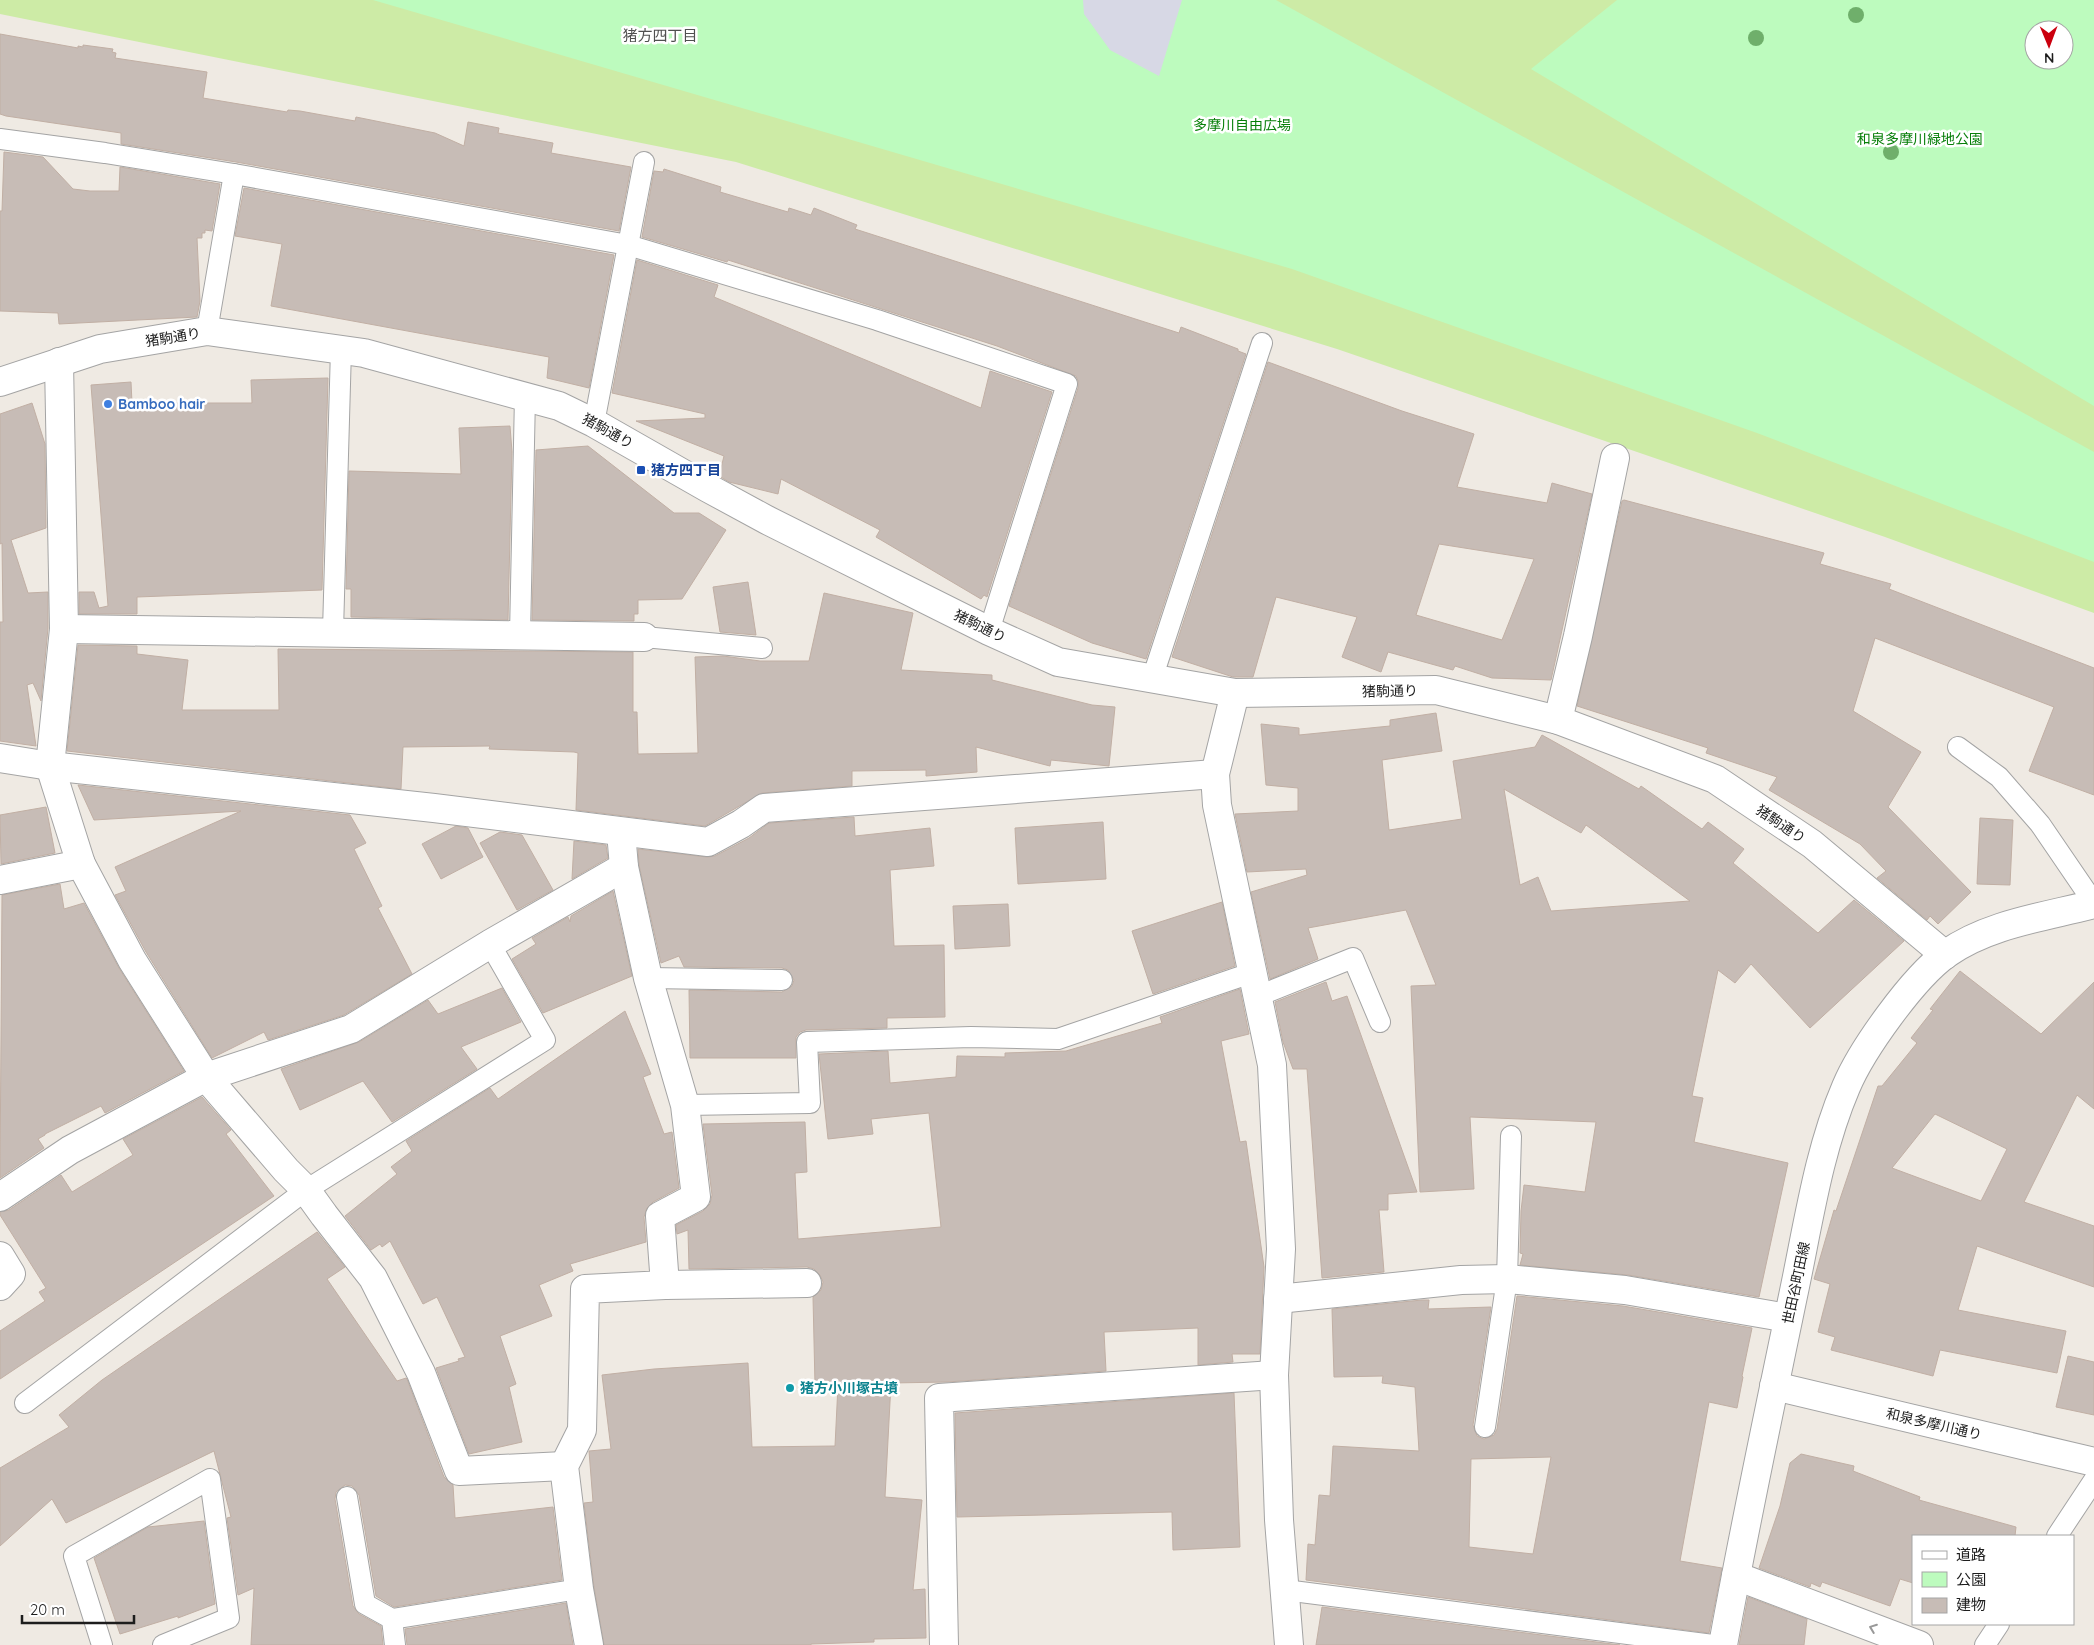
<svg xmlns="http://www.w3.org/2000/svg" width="2094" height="1645" font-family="Quicksand,'Noto Sans JP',sans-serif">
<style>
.grass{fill:#cdeba6;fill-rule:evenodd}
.park{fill:#bdfbbe;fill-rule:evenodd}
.plaza{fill:#d7d8e5}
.building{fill:#c7bcb6;stroke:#c1afa4;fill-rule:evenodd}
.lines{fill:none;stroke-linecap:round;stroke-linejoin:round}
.service-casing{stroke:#a4a4a4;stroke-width:22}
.minor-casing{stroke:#a4a4a4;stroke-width:30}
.tertiary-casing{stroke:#a4a4a4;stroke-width:30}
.service{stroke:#fff;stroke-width:20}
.minor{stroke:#fff;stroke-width:28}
.tertiary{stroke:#fff;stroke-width:28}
.tree{fill:#6faf6b}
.oneway{stroke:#999}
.shop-dot{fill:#3f7fe0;stroke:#fff;stroke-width:2}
.transit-dot{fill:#1a4fb4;stroke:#fff;stroke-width:2}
.culture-dot{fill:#0f9aa8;stroke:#fff;stroke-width:2}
.labels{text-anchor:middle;stroke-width:5;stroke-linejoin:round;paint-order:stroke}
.park-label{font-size:14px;fill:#077f09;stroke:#fff}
.street-label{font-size:14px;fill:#1d1d1d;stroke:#fff}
.shop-label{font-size:14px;font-weight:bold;fill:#366cbe;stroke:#fff;text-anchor:start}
.transit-label{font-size:14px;font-weight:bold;fill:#164399;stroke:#fff;text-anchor:start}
.culture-label{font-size:14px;font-weight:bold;fill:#0d838f;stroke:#fff;text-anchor:start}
.neighbourhood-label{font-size:15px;fill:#505050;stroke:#fff}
</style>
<rect width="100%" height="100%" fill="#efeae3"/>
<path class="grass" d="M0 0H2094V613L1885 537 1337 349 736 162 0 14ZM2034 30H2064V60H2034Z"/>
<g class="park">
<polygon points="373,0 1276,0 2094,452 2094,562 1757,433 1292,269"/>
<path d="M1617 0H2094V406L1531 69ZM2034 30H2064V60H2034Z"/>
</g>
<polygon class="plaza" points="1083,0 1182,0 1159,76 1110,50 1084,14"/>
<g class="building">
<polygon points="0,34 78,48 78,46 83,47 83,45 113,49 112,52 116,53 115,58 207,72 203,98 287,112 288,110 300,111 355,121 356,117 435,133 464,146 468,122 499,128 498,133 553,143 551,153 631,167 619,231 236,162 121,144 121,133 6,116 0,114"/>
<polygon points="4,152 43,157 73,189 90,191 119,191 120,167 220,184 212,231 205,230 205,233 202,233 202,238 197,238 200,301 197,317 59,324 58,313 0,311 0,211 2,211"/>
<polygon points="664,169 721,187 720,192 788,212 789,208 811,215 814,208 857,225 855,229 1179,333 1181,327 1238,349 1238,351 1246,354 1146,659 1092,643 1009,606 1078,388 1078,381 1076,376 997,346 728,260 727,262 642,237 654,171 663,172"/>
<polygon points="244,188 614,255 589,388 547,378 549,357 271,306 282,244 235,236"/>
<polygon points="637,260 718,285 714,297 981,408 990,371 1052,392 987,597 984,595 981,599 876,537 880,530 781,479 778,494 729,482 719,476 724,456 636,421 705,418 705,414 612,393"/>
<path d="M1268 362 1402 411 1474 434 1457 487 1547 503 1552 483 1592 494 1551 680 1492 678 1455 666 1453 670 1388 652 1381 672 1342 657 1357 617 1276 597 1253 677H1233L1172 657ZM1439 544 1534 559 1502 640 1416 615Z"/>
<polygon points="328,378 322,590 137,597 137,614 79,614 79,592 94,592 99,608 108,606 91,385 131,382 132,403 252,403 251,380"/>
<polygon points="32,403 45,444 46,528 11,540 28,593 48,592 48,628 41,701 33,683 27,685 36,746 0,741 0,622 3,622 2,543 0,544 0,414"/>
<polygon points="510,426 512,452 508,620 351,617 351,589 346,589 349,471 461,474 459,428"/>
<polygon points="588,446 674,513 699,513 726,530 682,599 638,600 638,614 634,614 634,621 532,620 536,450"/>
<polygon points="1624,500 1824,553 1820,564 1891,584 1889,589 2094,668 2094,795 2029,771 2054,707 1875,638 1853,711 1921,752 1888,807 1971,892 1938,924 1930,916 1927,920 1877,878 1886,871 1860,844 1769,790 1777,777 1706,753 1708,748 1577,706 1622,501"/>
<polygon points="748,582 756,635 720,632 713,587"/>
<polygon points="824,593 913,613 901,670 992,675 992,680 1092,705 1115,707 1109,766 1051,760 1050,766 976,747 977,772 926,776 926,770 852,771 852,786 762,793 705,826 576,810 578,753 574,752 489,749 490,746 403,747 401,789 67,751 78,645 137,646 137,654 188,660 182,710 279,710 278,649 633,652 633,712 637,712 638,754 698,753 695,657 723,656 760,661 809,661"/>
<path d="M1436 713 1442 751 1382 760 1389 830 1462 819 1453 761 1535 747 1542 735 1639 789 1641 786 1702 829 1708 822 1744 849 1733 863 1818 933 1854 900 1904 941 1810 1028 1751 964 1735 983 1718 970 1692 1096 1703 1098 1694 1142 1788 1163 1759 1297 1628 1275 1520 1265 1523 1254 1520 1253 1521 1211 1524 1185 1585 1192 1596 1122 1470 1117 1474 1189 1420 1192 1411 986 1436 985 1406 910 1308 928 1318 959 1270 979 1251 892 1307 875 1306 869 1247 872 1235 814 1298 811V788L1266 785 1261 724 1299 728V735L1390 726V720ZM1504 789 1581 833 1586 825 1690 901 1551 911 1538 877 1520 885Z"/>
<polygon points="78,785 350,815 366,843 354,849 382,906 378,908 412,974 344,1015 268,1040 264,1032 212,1058 146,952 115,895 126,891 115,867 241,811 94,820"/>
<polygon points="46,807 55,853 1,864 0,815"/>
<polygon points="854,817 855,836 930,828 934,866 890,870 894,946 944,945 945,1017 887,1018 887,1028 806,1030 800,1032 796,1037 796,1058 690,1058 689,990 782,992 792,986 794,980 788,970 782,968 684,967 679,956 661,963 639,865 638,849 707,857 715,856 749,838 769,823"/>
<polygon points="1980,818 2013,820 2010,885 1977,884"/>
<polygon points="1103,822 1106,879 1018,884 1015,828"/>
<polygon points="456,826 468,828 483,857 441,879 422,844"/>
<polygon points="500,832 522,835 553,890 517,910 480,843"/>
<polygon points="574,841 606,845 608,858 572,879"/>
<polygon points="60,884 64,909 84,903 119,968 184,1071 105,1113 101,1106 45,1134 45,1135 38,1139 44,1148 0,1178 2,895"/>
<polygon points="613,891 632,976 543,1013 512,959 536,944 532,938 568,917 570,922 571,916"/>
<polygon points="1222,902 1235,966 1153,994 1132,931"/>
<polygon points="1008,904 1010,946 955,949 953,906"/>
<path d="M1960 971 2041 1034 2094 982V1109L2077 1095 2024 1202 2094 1226V1287L1977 1246 1958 1310 2066 1331 2057 1373 1940 1350 1933 1376 1831 1350 1835 1337 1818 1332 1830 1284 1814 1279 1834 1210 1836 1211 1878 1086H1882L1917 1043 1911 1038 1933 1010 1930 1009ZM1935 1114 2007 1149 1981 1201 1892 1168Z"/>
<polygon points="1326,982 1332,1001 1347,996 1417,1192 1388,1194 1388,1210 1379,1210 1384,1272 1322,1278 1307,1069 1293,1069 1283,1042 1275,1002"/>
<polygon points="502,988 521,1022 461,1047 477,1069 392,1122 363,1081 300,1110 281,1069 359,1042 428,1000 438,1014"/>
<polygon points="1240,989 1249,1034 1221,1041 1240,1142 1246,1141 1264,1267 1260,1354 1232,1354 1233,1362 1198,1365 1198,1328 1104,1332 1106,1371 947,1382 891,1383 885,1497 922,1500 913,1590 925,1589 926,1638 874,1639 874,1642 811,1644 811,1645 604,1645 594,1587 584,1503 593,1502 589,1451 611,1449 602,1375 654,1369 748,1363 752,1447 835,1446 838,1385 815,1385 813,1297 821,1290 823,1282 820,1275 814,1269 807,1267 689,1269 688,1230 677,1234 676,1225 703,1211 710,1204 712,1195 703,1124 805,1122 807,1172 795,1173 798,1239 941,1227 929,1113 871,1119 873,1134 828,1139 819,1054 888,1051 890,1083 956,1077 957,1056 1005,1057 1005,1053 1066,1051 1162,1023 1160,1017"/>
<polygon points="625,1011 651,1074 643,1077 664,1134 672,1132 679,1188 653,1202 647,1208 644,1217 646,1242 570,1264 573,1271 539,1285 552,1316 500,1336 516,1384 509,1387 522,1442 469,1454 436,1368 459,1361 458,1359 465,1357 437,1297 423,1304 390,1241 382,1247 380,1244 371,1250 345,1216 397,1174 391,1167 412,1151 406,1141 490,1088 498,1099"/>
<polygon points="202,1097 231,1130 226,1134 274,1196 0,1379 0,1331 45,1301 39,1292 46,1288 0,1215 0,1212 9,1210 61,1175 72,1192 133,1155 123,1139"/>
<polygon points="317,1232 345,1267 327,1279 397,1381 406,1378 407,1379 444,1477 453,1485 455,1518 553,1507 562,1580 394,1607 376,1596 359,1495 352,1486 345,1485 336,1492 335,1499 353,1606 359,1614 381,1626 383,1645 251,1645 254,1588 238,1595 227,1518 231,1517 214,1451 66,1523 52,1499 0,1546 0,1468 69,1427 59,1415 102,1380"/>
<path d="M1517 1296 1623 1306 1752 1328 1742 1376 1743 1377 1737 1408 1709 1402 1680 1561 1722 1568 1709 1633 1306 1580 1308 1544 1315 1545 1319 1495 1330 1496 1333 1446 1419 1451 1415 1387 1382 1383 1383 1376 1334 1377 1332 1309 1422 1300H1429L1428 1309 1491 1307 1473 1425 1477 1436 1484 1439 1494 1435 1497 1429ZM1551 1457 1533 1554 1469 1547 1471 1459Z"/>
<polygon points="2068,1356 2094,1362 2094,1415 2056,1407"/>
<polygon points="1234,1393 1240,1547 1173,1550 1172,1512 957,1517 955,1413"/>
<polygon points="1801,1454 1854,1466 1853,1471 1920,1497 1919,1500 2016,1527 2015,1536 1913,1536 1913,1583 1900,1579 1890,1606 1822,1582 1820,1587 1811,1583 1810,1587 1759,1568 1780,1506 1790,1463"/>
<polygon points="204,1521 215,1604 178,1618 178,1616 120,1634 94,1558 148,1527"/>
<polygon points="1748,1597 1807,1619 1804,1645 1739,1645"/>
<polygon points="566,1603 573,1645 407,1645 405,1629"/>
<polygon points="1322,1607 1620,1645 1316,1645"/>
</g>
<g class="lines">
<g class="service-casing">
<g id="service">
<polyline points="0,139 105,153 234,174 628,245 877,320 1067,384 989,631"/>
<polyline points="207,331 234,174"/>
<polyline points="594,423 644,162"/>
<polyline points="333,631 341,349"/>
<polyline points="520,635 525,396"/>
<polyline points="644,637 762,648"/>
<polyline points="1152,679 1262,343"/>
<polyline points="1958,747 1999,777 2040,824 2094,903"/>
<polyline points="648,978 782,980"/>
<polyline points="1258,996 1353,958 1380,1022"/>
<polyline points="685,1105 810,1103 807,1042 971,1037 1058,1039 1251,973"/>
<polyline points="25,1403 306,1190 545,1040 490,944"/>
<polyline points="1485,1427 1507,1279 1511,1136"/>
<polyline points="347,1497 365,1604 392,1619 579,1589"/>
<polyline points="2057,1536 2094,1480"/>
<polyline points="1285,1590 1713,1645"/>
<polyline points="392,1619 395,1645"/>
<polyline points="102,1645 74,1556 210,1479 229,1618 163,1645"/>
<polyline points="1985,1645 1999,1624"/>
</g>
</g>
<g class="minor-casing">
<g id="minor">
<polyline points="59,362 64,629 50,766 81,864 132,960 206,1077 286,1170 306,1190 324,1215 373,1278 421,1373 459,1471 564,1466"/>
<polyline points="64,629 644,637"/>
<polyline points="1235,693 1215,774 1217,805 1272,1065 1281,1249 1274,1375 1279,1520 1289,1645"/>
<polyline points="1558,720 1578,636 1615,458"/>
<polyline points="0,758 50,766 434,808 708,842 741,824 764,808 1215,774"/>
<polyline points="0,880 81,864"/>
<polyline points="0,1197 70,1150 206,1077 351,1029 490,944 624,867"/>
<polyline points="0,1256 11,1274 0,1286"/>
<polyline points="665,1285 807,1283"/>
<polyline points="1278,1299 1461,1280 1507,1279 1625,1290 1788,1318"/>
<polyline points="1736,1576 1919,1645"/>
<polyline points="589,1645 579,1589 564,1466 582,1430 585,1289 665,1285 660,1216 696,1197 685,1105 648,978 624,867 621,832"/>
<polyline points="944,1645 939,1398 1274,1375"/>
</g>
</g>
<g class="tertiary-casing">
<g id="tertiary">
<polyline points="0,382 100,349 207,331 364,353 559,406 594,423 708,488 767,520 989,631 1058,662 1235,693 1436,690 1558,720 1715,779 1812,844 1945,955"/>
<polyline points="1774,1386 2094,1462"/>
<path d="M1723 1645C1744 1528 1769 1412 1793 1296 1808 1226 1818 1152 1846 1087 1862 1049 1913 978 1946 954 1988 924 2044 917 2094 904"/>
</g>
</g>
<use href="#service" class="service"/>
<use href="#minor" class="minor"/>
<use href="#tertiary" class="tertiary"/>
</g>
<g class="tree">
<circle cx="1856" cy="15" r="8"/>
<circle cx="1756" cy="38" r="8"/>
<circle cx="1891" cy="152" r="8"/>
</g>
<defs><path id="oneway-chevron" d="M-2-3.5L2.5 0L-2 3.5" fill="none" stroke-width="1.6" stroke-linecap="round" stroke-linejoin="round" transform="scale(1.25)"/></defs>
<use class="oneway" href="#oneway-chevron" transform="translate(1873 1628) rotate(-159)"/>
<circle class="shop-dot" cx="108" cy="404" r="5"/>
<rect class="transit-dot" x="636" y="465" width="10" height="10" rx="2.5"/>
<circle class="culture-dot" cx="790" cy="1388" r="5"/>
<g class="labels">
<g class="park-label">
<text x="1242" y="130">多摩川自由広場</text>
<text x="1920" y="144">和泉多摩川緑地公園</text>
</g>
<g class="street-label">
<text transform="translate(173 337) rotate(-9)" y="5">猪駒通り</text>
<text transform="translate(608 431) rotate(29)" y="5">猪駒通り</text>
<text transform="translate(980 626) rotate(26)" y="5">猪駒通り</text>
<text transform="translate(1390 691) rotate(-1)" y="5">猪駒通り</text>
<text transform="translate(1781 824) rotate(34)" y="5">猪駒通り</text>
<text transform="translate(1796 1283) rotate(-78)" y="5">世田谷町田線</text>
<text transform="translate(1934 1424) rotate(13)" y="5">和泉多摩川通り</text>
</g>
<g class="shop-label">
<text x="118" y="409">Bamboo hair</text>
</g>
<g class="transit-label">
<text x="651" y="475">猪方四丁目</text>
</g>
<g class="culture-label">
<text x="800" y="1393">猪方小川塚古墳</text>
</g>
<g class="neighbourhood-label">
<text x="660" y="41">猪方四丁目</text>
</g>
</g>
<rect x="1912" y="1535" width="162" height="90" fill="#ffffff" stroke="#a5a5a5"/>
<rect x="1922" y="1551" width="25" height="8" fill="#ffffff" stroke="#a5a5a5"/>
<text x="1956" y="1560" font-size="15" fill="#1d1d1d">道路</text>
<rect x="1922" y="1572" width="25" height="15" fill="#bdfbbe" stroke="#a5a5a5"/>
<text x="1956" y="1585" font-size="15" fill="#1d1d1d">公園</text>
<rect x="1922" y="1598" width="25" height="15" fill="#c7bcb6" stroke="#a5a5a5"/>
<text x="1956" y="1610" font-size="15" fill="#1d1d1d">建物</text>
<g transform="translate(2049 45) rotate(179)"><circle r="24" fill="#ffffff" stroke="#a5a5a5"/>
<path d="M0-4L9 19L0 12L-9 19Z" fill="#cb000e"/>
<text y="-8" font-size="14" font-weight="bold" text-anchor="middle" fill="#1d1d1d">N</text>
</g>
<path d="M22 1615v8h112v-8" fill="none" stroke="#1d1d1d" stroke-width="2.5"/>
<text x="30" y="1615" font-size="15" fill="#1d1d1d" stroke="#ffffff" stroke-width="4" paint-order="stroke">20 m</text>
</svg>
